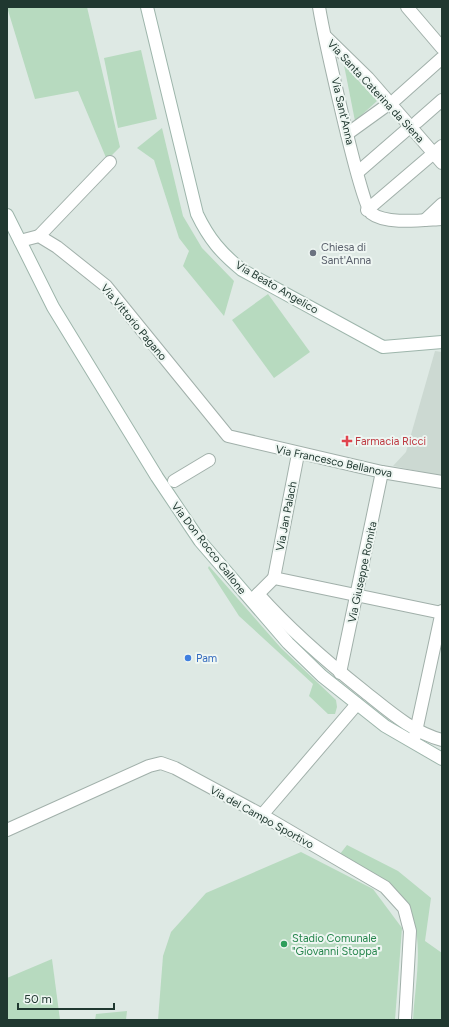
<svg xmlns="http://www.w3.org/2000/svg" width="449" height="1027" font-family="Figtree,sans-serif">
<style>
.built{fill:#ccd9d2}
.green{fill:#b7dabf}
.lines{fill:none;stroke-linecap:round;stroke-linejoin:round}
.street-casing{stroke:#a1b0aa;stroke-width:14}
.secondary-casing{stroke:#9db5ab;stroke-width:14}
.street{stroke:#fff;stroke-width:12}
.secondary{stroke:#fff;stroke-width:12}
.worship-dot{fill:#6b7280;stroke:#eef6f2;stroke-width:1.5}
.health-dot{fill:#e0444e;stroke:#eef6f2;stroke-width:1.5}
.shop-dot{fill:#3f7fe0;stroke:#eef6f2;stroke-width:1.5}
.leisure-dot{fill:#2e9e5b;stroke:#eef6f2;stroke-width:1.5}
.labels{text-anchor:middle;stroke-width:4;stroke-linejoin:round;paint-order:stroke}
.street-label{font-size:11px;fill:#203830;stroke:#eef6f2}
.worship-label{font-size:11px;fill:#5b616d;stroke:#eef6f2;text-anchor:start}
.health-label{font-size:11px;fill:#be3a42;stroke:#eef6f2;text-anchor:start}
.shop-label{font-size:11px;fill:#366cbe;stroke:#eef6f2;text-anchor:start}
.leisure-label{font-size:11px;fill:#27864d;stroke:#eef6f2;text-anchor:start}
</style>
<rect width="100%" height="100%" fill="#dee9e4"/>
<polygon class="built" points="435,351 442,352 442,476 393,466 406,452"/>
<g class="green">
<polygon points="7,7 87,7 120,147 107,160 78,91 35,99"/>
<polygon points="141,50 157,119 118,128 104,58"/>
<polygon points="344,65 377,101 355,121"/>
<polygon points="162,128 183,216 202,248 234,281 224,316 183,266 189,251 179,238 154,160 137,148"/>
<polygon points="268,294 310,352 274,378 232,320"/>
<polygon points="209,566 281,648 336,700 337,707 335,714 328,714 309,696 313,684 239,616 208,568"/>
<path d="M347 845 398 871 431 898 425 941 442 953V1020H413C415 981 428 927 401 895 388 879 358 865 340 854Z"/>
<polygon points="301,852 373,889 402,928 395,1020 158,1020 163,956 171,932 206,893"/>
<polygon points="52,959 60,1020 7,1020 7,978"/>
<polygon points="127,1011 126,1020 95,1020 96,1014"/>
</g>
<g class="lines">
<g class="street-casing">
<g id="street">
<path d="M319 7C323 31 361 206 371 213 386 225 423 220 442 219"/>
<polyline points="407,7 442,48"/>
<polyline points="326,37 368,78 442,163"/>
<polyline points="396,99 442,58"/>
<polyline points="417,122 442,100"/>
<polyline points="347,134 390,103"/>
<polyline points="358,172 411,126"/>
<polyline points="367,210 442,146"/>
<polyline points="425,220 442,204"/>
<polyline points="39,236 110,162"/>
<polyline points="20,241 39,236 57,247 106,286 228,436 382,472 442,482"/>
<polyline points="174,481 209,460"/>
<polyline points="274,578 298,454"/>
<path d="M258 594C290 630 327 662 365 692 389 711 412 732 442 740"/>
<polyline points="252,600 274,578 442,613"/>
<polyline points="340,673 382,472"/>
<polyline points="415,736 442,611"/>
<polyline points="262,815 357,704"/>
<polyline points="7,830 149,766 161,763 175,768 262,815 385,887 404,908 410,931 405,1020"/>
</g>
</g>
<g class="secondary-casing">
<g id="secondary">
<path d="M147 7 197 214C209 239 221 253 242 270L383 347 442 342"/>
<polyline points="7,215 53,307 157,477 200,541 288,643 322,676 385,726 442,759"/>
</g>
</g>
<use href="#street" class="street"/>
<use href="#secondary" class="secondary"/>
</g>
<circle class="worship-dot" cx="313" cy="253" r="4"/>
<path class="health-dot" d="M345 435h4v4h4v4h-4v4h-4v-4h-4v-4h4z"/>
<circle class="shop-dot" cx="188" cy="658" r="4"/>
<circle class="leisure-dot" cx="284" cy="944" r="4"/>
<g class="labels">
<g class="street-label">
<text transform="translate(376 91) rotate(47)" y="4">Via Santa Caterina da Siena</text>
<text transform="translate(343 111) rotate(77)" y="4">Via Sant'Anna</text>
<text transform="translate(277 287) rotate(30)" y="4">Via Beato Angelico</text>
<text transform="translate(134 322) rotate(50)" y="4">Via Vittorio Pagano</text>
<text transform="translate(334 461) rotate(12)" y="4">Via Francesco Bellanova</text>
<text transform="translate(286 516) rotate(-79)" y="4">Via Jan Palach</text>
<text transform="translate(209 548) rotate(52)" y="4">Via Don Rocco Gallone</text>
<text transform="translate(362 572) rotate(-78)" y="4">Via Giuseppe Romita</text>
<text transform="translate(262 817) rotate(29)" y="4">Via del Campo Sportivo</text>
</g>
<g class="worship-label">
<text x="321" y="251">Chiesa di<tspan x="321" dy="13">Sant'Anna</tspan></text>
</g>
<g class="health-label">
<text x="355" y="445">Farmacia Ricci</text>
</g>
<g class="shop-label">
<text x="196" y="662">Pam</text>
</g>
<g class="leisure-label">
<text x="292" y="942">Stadio Comunale<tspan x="292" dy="13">"Giovanni Stoppa"</tspan></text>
</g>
</g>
<rect width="449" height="1027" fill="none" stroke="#203830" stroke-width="16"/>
<path d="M18 1003v6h96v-6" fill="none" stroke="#203830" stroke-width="2"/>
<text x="24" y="1003" font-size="12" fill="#203830" stroke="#eef6f2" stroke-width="3" paint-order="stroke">50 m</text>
</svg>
